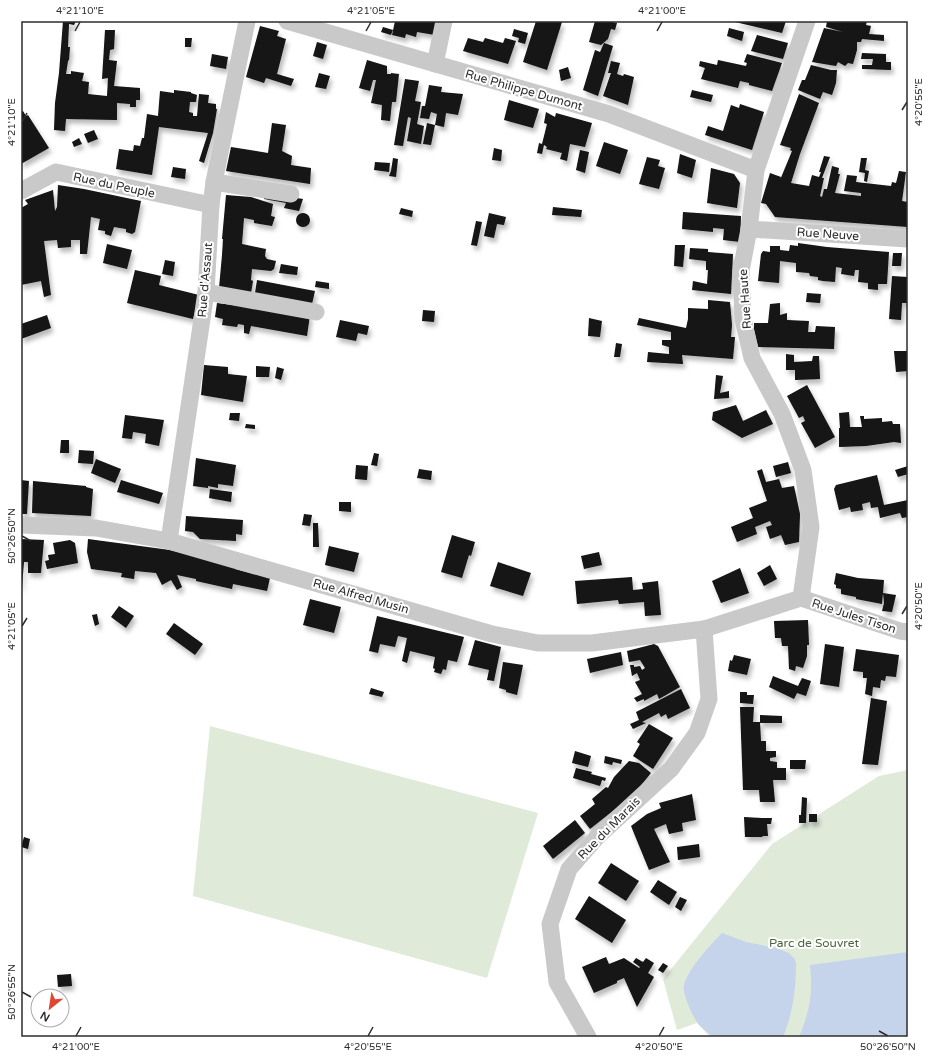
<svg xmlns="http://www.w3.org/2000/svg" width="929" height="1058" font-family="'Varela Round',sans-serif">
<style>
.green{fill:#dfead9}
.water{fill:#c5d4ea}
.building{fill:#131313;filter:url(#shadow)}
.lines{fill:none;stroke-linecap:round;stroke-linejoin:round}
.street{stroke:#c9c9c9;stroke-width:17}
.ticks{fill:none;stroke:#2c2c2c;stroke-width:1.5}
.labels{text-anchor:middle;stroke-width:4;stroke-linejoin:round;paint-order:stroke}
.street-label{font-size:12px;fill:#2c2c2c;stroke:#fff}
.park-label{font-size:12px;fill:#46663b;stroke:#fff}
.neatline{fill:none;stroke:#2c2c2c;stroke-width:1.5}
.ticks-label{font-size:10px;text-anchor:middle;fill:#2c2c2c}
</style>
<defs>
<filter id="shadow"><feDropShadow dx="2.5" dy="4.5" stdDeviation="2" flood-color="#0004"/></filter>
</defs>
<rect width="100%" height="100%" fill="#fff"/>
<g class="green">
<polygon points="210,726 538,813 487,978 193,896"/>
<polygon points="908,770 908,1037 710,1037 697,1023 677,1030 663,979 772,844 879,776"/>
</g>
<g class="water">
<path d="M722 933 746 942 776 948 789 953 794 958 796 963C796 989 793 1013 783 1037H713C708 1032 701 1028 697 1022 692 1015 682 993 684 985 688 969 710 945 722 933Z"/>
<path d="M908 952V1037H799C810 1010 813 994 810 965Z"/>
</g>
<g class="building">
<polygon points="63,21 76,21 74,25 69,24 68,47 70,47 69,60 68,61 66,74 71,74 71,71 84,73 82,81 89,82 88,94 107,96 108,78 102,79 105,30 115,30 114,49 110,50 109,60 117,61 114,86 140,88 140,100 136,100 136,107 130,107 130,104 117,103 117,120 66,119 65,131 54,130 55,103 59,73"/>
<polygon points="395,21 438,21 435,35 417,32 416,37 406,34 405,38 392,35"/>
<polygon points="536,21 562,22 547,70 523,62"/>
<polygon points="595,21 608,21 617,23 615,30 611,29 608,39 601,45 589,42"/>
<polygon points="735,21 786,21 782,33 735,22"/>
<polygon points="827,21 867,21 866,25 871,26 869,34 884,35 884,41 862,39 861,42 857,42 857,50 853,64 848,63 845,66 838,62 836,66 812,62 824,28 843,32 826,27"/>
<polygon points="260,26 279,31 277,36 286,39 277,74 294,79 291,86 266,78 264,83 246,77"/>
<polygon points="383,27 393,30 391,35 381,32"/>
<polygon points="729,28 744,32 742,41 727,36"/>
<polygon points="514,29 528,33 525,44 518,42 519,38 512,36"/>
<polygon points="757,35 788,43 783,59 751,51"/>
<polygon points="185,38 192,38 191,47 185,47"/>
<polygon points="468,38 483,42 485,38 503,43 505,38 516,41 508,64 463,51"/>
<polygon points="317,42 327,45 323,59 313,56"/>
<polygon points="604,43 613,46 598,96 583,90 595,50 600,52"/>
<polygon points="862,53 886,54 886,62 891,62 891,70 862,69 862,65 872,65 873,59 861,59"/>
<polygon points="212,54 228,57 226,69 210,66"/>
<polygon points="747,54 782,63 772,91 749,85 749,83 740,81 738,88 701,79 705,68 699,66 700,61 717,65 718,60 746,66 747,63 744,62"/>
<polygon points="367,60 387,66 387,74 391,74 391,73 399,74 396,102 392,102 390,121 381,120 382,105 371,103 376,80 373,80 370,91 359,88"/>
<polygon points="611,61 620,63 617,74 623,76 624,74 634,77 628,105 603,96 611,73 608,73"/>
<polygon points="811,65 831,70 837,70 836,83 832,95 823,92 820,99 798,90 802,80 805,80"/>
<polygon points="568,67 571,78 561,81 559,70"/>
<polygon points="319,73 330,76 326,89 315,87"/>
<polygon points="405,79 419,81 415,101 421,102 417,124 424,126 421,144 407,141 411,118 408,117 403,146 394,145"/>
<polygon points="429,85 442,87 441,92 463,94 458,115 446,113 444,127 435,125 431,145 423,144 427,123 435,125 437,114 431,112 429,119 420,118 422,106 425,106"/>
<polygon points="174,90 191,92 191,93 197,95 196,102 190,102 189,112 193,113 193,116 197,116 199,94 209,95 208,103 216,104 216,109 217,109 213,133 204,163 199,161 208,133 159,127 152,175 116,169 119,149 133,151 134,145 140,146 142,138 144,138 147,114 158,116 160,91 174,93"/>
<polygon points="692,90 713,95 711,102 690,97"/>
<polygon points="799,94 819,103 800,154 791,183 809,186 812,175 819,177 821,172 819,172 824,156 830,157 822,178 824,178 820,196 822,197 824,189 827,189 832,166 839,168 838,174 840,174 835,193 861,196 861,193 844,191 847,175 857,176 856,182 891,186 892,182 896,183 899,171 906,172 902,201 908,202 908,227 775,217 766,204 761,203 770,173 781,177 780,180 792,151 790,150 791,148 780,145"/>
<polygon points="509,100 539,109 533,128 504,120"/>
<polygon points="740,104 764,112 752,150 705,135 708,126 723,131 731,105 739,108"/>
<polygon points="23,111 26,116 28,115 49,148 21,164 21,112"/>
<polygon points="546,112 555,117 556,113 592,123 585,147 570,144 567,161 560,159 562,153 546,149 547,147 544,145 542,154 537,153 539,143 542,144 547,124 544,123"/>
<polygon points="272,123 286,125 282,151 292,156 291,165 311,168 310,184 226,171 231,147 268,153"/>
<polygon points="94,130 98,139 88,143 84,134"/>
<polygon points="79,138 82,144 74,147 72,142"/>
<polygon points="604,142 628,150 620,174 596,166"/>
<polygon points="494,148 502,150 501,161 492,160"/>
<polygon points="580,150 589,152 585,173 576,170"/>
<polygon points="680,154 696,160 692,178 677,173"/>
<polygon points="647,157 660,160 658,166 665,168 659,189 639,184"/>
<polygon points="393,158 398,159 396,177 389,176 391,171"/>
<polygon points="861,158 867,158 865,170 869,171 867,182 864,181 865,173 859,172"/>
<polygon points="375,162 390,163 389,172 374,170"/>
<polygon points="173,167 186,169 185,179 171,177"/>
<polygon points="711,168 734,174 740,183 737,208 707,203"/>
<polygon points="58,185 84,189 141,201 135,232 132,234 126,232 126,229 114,227 111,236 105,234 105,231 98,230 100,219 91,217 87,254 80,254 80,240 71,240 71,247 58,248 57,240 44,241 51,295 44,297 41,281 21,285 21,208 28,204 25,200 53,190 55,211 57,207"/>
<polygon points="265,193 297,198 303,199 299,211 284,208 286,203 264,199"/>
<polygon points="226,195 251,197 273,204 271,216 275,217 272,226 254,223 254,220 244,218 242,244 266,249 265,256 267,259 276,261 274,269 271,271 252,269 251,280 253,281 251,293 219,288 222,255 223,239 222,239"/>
<polygon points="553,207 582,210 581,217 552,215"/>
<polygon points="401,208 413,211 412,217 399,214"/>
<polygon points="683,212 741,216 740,242 723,240 724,229 713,228 713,232 682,229"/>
<circle cx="303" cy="220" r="7"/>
<polygon points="489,213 506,217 504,225 497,224 494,238 484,236"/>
<polygon points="476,221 482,222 477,246 471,245"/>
<polygon points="798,243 827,247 889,252 887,284 878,284 878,290 868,289 868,283 858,282 859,270 855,270 854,276 841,274 842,268 836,267 835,282 823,281 818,280 818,277 810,276 809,273 796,272 796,263 780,261 779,283 758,281 761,254 763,251 770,252 770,246 780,246 780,250 789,251 790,245 798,246"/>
<polygon points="107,244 132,250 127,269 103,263"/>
<polygon points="675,245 685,245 683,267 674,266"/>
<polygon points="690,248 708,249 708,252 733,254 731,294 692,290 693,281 707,284 708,270 706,270 706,261 689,259"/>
<polygon points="893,253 902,253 901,266 892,266"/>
<polygon points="165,260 175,262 173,276 162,274"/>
<polygon points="281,264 298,267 297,275 279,273"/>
<polygon points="135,270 161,276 159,285 199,295 193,319 127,303"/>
<polygon points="892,276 908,277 908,303 902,303 901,320 889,319"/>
<polygon points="257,280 315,291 312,304 255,293"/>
<polygon points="316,281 329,283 329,289 315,287"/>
<polygon points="807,293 821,294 820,303 806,302"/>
<polygon points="708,300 730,302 732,325 731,337 735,337 733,359 682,355 683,364 647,362 648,352 669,354 669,347 662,345 662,340 671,340 671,332 637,325 639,318 686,328 688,319 688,308 708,309"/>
<polygon points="217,303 310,315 307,336 251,326 249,334 244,333 244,325 238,324 237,327 222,325 223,319 215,317"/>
<polygon points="780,303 780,315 787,313 787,320 809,321 808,332 815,332 816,326 835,327 834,349 758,347 754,330 754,323 768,323 770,304"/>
<polygon points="423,310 435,311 434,322 422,321"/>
<polygon points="47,315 51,328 21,339 21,324"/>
<polygon points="589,318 602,321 600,337 588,336"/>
<polygon points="340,320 369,326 367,335 358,333 356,341 336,337"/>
<polygon points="616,343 622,344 620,357 614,357"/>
<polygon points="894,351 908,351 908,371 896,372"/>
<polygon points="786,354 794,355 794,362 812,361 813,356 819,356 820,379 795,380 795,370 786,370"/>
<polygon points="204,365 228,367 228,374 247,376 243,402 201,395"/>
<polygon points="256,366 270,367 269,377 256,377"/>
<polygon points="277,367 284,369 281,380 275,378"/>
<polygon points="716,375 723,376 720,393 729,391 729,398 714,399"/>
<polygon points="807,385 835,437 815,448 801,423 805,421 803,416 799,418 787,396"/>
<polygon points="736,405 743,421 766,410 773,424 742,438 712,420 713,412"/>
<polygon points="849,412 850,427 862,427 860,416 864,416 864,419 882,418 882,422 892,421 893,424 900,424 901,443 894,442 866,446 839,447 839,428 840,428 839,413"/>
<polygon points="230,413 240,413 239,421 229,420"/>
<polygon points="125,415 164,420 159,446 145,443 146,434 133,432 132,439 122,438"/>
<polygon points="246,424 255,425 255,429 245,428"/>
<polygon points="61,440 69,440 69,453 60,453"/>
<polygon points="79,450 94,451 93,464 78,463"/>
<polygon points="374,453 379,454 377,466 371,465"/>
<polygon points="196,458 236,465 233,486 218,484 218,488 208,486 208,488 193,486"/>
<polygon points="96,459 121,469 115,483 91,473"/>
<polygon points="788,462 791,473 776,477 773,466"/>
<polygon points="356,465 368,466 367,480 355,479"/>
<polygon points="908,466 908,474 898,477 895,470"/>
<polygon points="419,469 432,471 431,480 417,478"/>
<polygon points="762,469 766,482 779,479 782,488 794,486 800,514 799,542 785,545 781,535 770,539 766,527 772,525 770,521 755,527 757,534 737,542 731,527 753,518 749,508 767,501 757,471"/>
<polygon points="877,475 884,505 908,500 908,517 902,518 900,513 880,518 878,507 871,508 870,502 862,504 863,510 851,512 850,507 839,510 834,489 836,485"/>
<polygon points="21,480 29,481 27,514 21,514"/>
<polygon points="121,480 163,493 159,504 117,492"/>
<polygon points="33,481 86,486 86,487 93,489 91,516 32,513"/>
<polygon points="210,489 232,492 231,502 209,498"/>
<polygon points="339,502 351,502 351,512 339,511"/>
<polygon points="304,514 312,515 310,526 302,525"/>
<polygon points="186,516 243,520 242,535 236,534 236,541 200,539 193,532 185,531"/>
<polygon points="313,523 318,523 319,547 313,547"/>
<polygon points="452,535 475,542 471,556 469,555 462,578 441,572"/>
<polygon points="21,539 44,540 41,573 28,573 28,562 24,562 22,587 21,587"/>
<polygon points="88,539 170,550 236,566 235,569 270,578 267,591 233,584 232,589 196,581 196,579 177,575 182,587 177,590 171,580 162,585 156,573 135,571 134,579 121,577 122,573 91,569 87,552"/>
<polygon points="70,540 75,543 78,563 47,569 45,561 49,560 48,555 55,554 53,543"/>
<polygon points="329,546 359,553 354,572 325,565"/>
<polygon points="599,552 602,565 584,569 581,556"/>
<polygon points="498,562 531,573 523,596 490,586"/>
<polygon points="770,565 777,579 764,586 757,573"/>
<polygon points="740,568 749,593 721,603 712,581"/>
<polygon points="836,573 858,578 884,580 883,593 896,595 892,612 882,611 884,603 883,593 882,604 856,599 856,597 841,594 841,589 836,588 836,585 834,584"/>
<polygon points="632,577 633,590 643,589 642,583 658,581 661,615 645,616 644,602 619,604 618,600 577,604 575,581"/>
<polygon points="310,599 341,607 334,633 303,625"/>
<polygon points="119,606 134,616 126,628 111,617"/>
<polygon points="97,614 99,624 95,626 92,615"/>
<polygon points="377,616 464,637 457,662 448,660 446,670 443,669 441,674 434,672 435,669 433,668 435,657 410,651 407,663 402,661 407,638 398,636 395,647 380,644 378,653 369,651"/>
<polygon points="808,620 809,645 807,645 807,656 803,668 796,666 795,671 789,669 788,646 782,646 781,638 775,638 774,621"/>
<polygon points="174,623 203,644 195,655 166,634"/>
<polygon points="475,640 501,647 494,681 487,680 489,670 468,665"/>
<polygon points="654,644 658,646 680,687 659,699 657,694 644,701 644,699 637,702 634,698 642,694 635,682 640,680 637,673 632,676 630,665 634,665 634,667 640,666 642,670 645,668 640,660 629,662 627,651"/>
<polygon points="825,644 844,647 839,687 820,684"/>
<polygon points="856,649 899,655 896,677 886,676 885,681 881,680 880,688 873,687 872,696 865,694 867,678 863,678 863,672 853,671"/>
<polygon points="621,652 623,665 590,673 587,659"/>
<polygon points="734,655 751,659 747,675 728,671 730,660 732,661"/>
<polygon points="503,662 523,665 517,695 506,692 506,690 499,688"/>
<polygon points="773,676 798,686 802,678 811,681 806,696 797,693 794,699 769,687"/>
<polygon points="371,688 384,692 382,697 369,694"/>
<polygon points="681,689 690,708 668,719 666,714 661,717 659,713 642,722 646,723 633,729 630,724 639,720 636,712"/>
<polygon points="740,692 747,692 747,695 754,695 753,704 740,703"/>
<polygon points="871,698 887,701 878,765 862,764"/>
<polygon points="740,707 754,707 753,722 760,722 761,741 766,741 766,751 776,751 776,757 770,758 770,761 777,762 777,768 786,768 786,780 773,780 775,802 760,802 759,790 743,790"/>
<polygon points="760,715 782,716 782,723 760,723"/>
<polygon points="649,724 673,738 653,769 633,756 640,744 637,742"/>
<polygon points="575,751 591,756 588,767 572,763"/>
<polygon points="605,756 622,760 621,764 613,762 612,765 604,763"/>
<polygon points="790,760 806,760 805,769 790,769"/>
<polygon points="629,761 639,763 651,773 633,795 590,829 580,816 595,804 592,799 606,787 608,788 614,777"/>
<polygon points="576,768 592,772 591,774 606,778 605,781 602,780 600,786 573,778"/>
<polygon points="692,794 696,820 682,823 683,831 669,834 666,824 654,829 670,862 649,870 631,826 647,814 661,808 659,803"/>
<polygon points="802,797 807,798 806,823 799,823 799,815 801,815"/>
<rect x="809" y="814" width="8" height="8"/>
<polygon points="744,817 762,818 772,818 771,824 767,824 768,836 762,836 763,837 745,837"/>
<polygon points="575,820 585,833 553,859 543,846"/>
<polygon points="24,837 30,839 28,849 21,847"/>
<polygon points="699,844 700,857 678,860 677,847"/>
<polygon points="611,863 639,881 626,901 598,883"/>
<polygon points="658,880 677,892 669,905 650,892"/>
<polygon points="589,896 626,920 612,943 575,919"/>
<polygon points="680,897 687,900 681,911 675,907"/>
<polygon points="606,957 609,964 624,958 639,968 640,967 633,962 636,958 643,962 646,958 654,963 648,973 654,977 637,1007 624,978 617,981 617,983 594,993 582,967"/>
<polygon points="663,963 668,966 663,973 658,970"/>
<polygon points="71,974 72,986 58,987 57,975"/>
</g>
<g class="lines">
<g class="street">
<polyline points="287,21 609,114 756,170"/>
<polyline points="435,64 444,21"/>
<polyline points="214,182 291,194"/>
<polyline points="21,191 56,172 211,205"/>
<polyline points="749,229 908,239"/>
<polyline points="206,292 316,312"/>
<polyline points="21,525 96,528 169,541 492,634 538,643 592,643 704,629 801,598"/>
<polyline points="169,541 206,292 211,205 214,182 247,21"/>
<polyline points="801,598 811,527 803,470 782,414 752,358 743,319 741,271 749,229 756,170 807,21"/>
<polyline points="801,598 900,631 908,632"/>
<polyline points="588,1037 557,982 550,924 569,869 597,837 671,769 697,733 709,699 704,629"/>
</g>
</g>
<path class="ticks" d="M75 31 80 22M366 31 371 22M657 31 662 22M902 110 907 102M22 122 27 113M22 536 31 541M902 614 907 606M22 626 27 618M22 992 31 997M879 1031 888 1036M76 1036 81 1027M368 1036 373 1027M659 1036 664 1027"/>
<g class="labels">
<g class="street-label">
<text transform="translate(524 90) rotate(16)" y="4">Rue Philippe Dumont</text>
<text transform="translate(114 185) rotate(12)" y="4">Rue du Peuple</text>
<text transform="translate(828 234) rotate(4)" y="4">Rue Neuve</text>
<text transform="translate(205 280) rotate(-85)" y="4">Rue d'Assaut</text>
<text transform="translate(745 299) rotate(-94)" y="4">Rue Haute</text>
<text transform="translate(361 596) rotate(16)" y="4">Rue Alfred Musin</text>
<text transform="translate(854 616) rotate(18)" y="4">Rue Jules Tison</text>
<text transform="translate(609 828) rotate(-45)" y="4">Rue du Marais</text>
</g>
<g class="park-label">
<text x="814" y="947">Parc de Souvret</text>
</g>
</g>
<rect width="929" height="1058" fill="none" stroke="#ffffff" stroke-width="44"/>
<g transform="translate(50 1008) rotate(210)"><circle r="19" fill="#ffffff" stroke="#ababab"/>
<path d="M0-3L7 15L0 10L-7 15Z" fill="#e14730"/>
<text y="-6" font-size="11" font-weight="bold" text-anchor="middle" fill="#2c2c2c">N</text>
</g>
<rect x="22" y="22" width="885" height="1014" class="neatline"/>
<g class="ticks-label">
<text x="80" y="14">4°21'10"E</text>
<text x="371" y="14">4°21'05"E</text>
<text x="662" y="14">4°21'00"E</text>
<text transform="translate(918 102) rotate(-90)" y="4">4°20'55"E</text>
<text transform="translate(11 122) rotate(-90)" y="4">4°21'10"E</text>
<text transform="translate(11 536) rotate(-90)" y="4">50°26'50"N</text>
<text transform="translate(918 606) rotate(-90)" y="4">4°20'50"E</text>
<text transform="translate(11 626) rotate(-90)" y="4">4°21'05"E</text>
<text transform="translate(11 992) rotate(-90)" y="4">50°26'55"N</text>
<text x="76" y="1050">4°21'00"E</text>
<text x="368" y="1050">4°20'55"E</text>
<text x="659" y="1050">4°20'50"E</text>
<text x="888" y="1050">50°26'50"N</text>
</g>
</svg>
